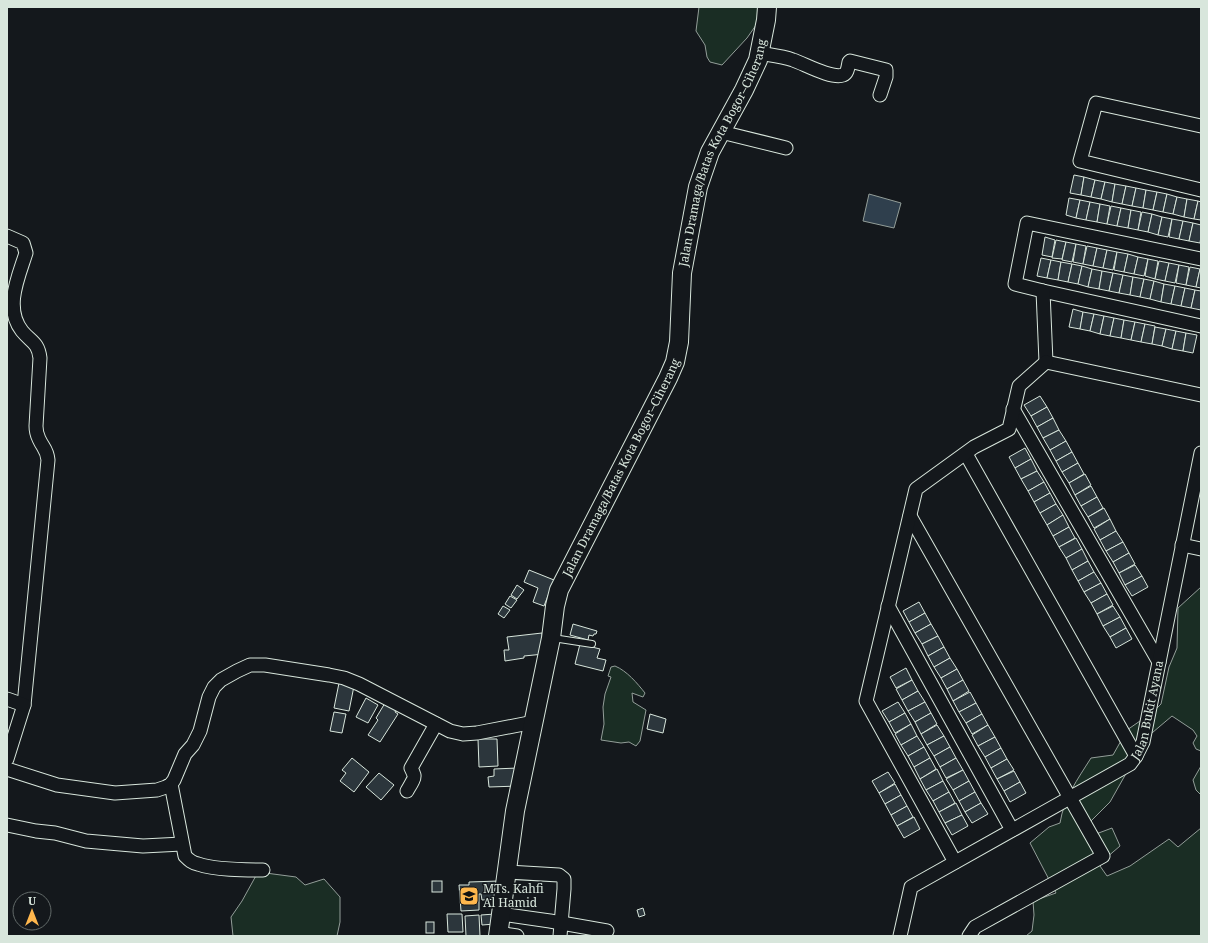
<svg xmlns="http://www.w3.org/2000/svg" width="1208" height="943" font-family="'Noto Serif',serif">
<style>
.green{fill:#1a2d24;stroke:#939e99}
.water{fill:#2f3f4d;stroke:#939e99}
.building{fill:#2c363c;stroke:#d8e6dc}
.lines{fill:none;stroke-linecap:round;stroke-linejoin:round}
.lane-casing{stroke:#d8e6dc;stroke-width:8}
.street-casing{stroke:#d8e6dc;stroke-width:15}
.secondary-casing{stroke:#d8e6dc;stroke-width:20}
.lane{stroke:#14181c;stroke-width:6}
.street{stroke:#14181c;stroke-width:13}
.secondary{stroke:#14181c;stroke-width:18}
.labels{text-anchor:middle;stroke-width:3;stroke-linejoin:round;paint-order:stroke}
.street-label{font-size:12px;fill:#d8e6dc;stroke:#14181c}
.poi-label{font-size:12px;fill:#d8e6dc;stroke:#14181c;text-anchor:start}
</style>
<rect width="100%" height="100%" fill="#14181c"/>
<g class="green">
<polygon points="699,7 762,7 761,18 747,38 722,65 710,62 707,57 705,45 696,31"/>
<path d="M1201 587V751L1196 749 1193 743 1197 736 1193 730 1172 716 1146 738 1110 802 1086 826 1096 834 1112 828 1120 846 1106 858 1100 866 1107 876 1130 866 1169 839 1178 847 1201 828V936H1026L1032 931 1034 915 1033 901 1056 893 1030 843 1049 827 1060 823C1064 798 1077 780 1091 758L1113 755 1127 730 1153 712 1161 704 1169 667 1177 648 1178 608Z"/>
<path d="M615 666C627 671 637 683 645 693L643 697 632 693 633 702 646 710 640 741 636 746 629 742 621 743 601 740 604 724 603 707 605 694 611 677 608 676 611 667Z"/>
<polygon points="1201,766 1201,795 1196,790 1193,780"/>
<polygon points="258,872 296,877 305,885 324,879 340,897 340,922 337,936 233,936 231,917 242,901"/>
</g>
<polygon class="water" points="869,194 901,203 894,228 863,221"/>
<g class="building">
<polygon points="1074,175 1084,177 1081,195 1070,193"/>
<polygon points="1084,177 1095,180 1091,197 1081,195"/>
<polygon points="1095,180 1105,182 1101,199 1091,197"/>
<polygon points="1105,182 1115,184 1112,202 1101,199"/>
<polygon points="1115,184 1126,186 1122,204 1112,202"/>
<polygon points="1126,186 1136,188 1132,206 1122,204"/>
<polygon points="1136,188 1146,190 1143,208 1132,206"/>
<polygon points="1146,190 1157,192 1153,210 1143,208"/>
<polygon points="1157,192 1167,194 1163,212 1153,210"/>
<polygon points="1167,194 1177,197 1173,214 1163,212"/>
<polygon points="1177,197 1187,199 1184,217 1173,214"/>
<polygon points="1069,198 1080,200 1076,218 1066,215"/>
<polygon points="1187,199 1198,201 1194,219 1184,217"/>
<polygon points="1080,200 1090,202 1086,220 1076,218"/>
<polygon points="1198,201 1201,202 1201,220 1194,219"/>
<polygon points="1090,202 1100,204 1097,222 1086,220"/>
<polygon points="1100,204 1110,206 1107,224 1097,222"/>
<polygon points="1111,206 1121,208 1117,226 1107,224"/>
<polygon points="1121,208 1131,210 1128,228 1117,226"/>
<polygon points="1131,210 1141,212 1138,230 1128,228"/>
<polygon points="1142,212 1152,214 1148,232 1138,230"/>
<polygon points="1152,214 1162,217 1158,235 1148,232"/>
<polygon points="1162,217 1172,219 1168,237 1158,235"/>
<polygon points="1172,219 1183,221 1179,239 1169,237"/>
<polygon points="1183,221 1193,223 1189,241 1179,239"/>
<polygon points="1193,223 1201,225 1201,236 1200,243 1189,241"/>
<polygon points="1045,237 1055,240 1052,257 1042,255"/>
<polygon points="1056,240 1066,242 1062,259 1052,258"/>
<polygon points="1066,242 1076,244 1072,262 1062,260"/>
<polygon points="1076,244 1086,246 1083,264 1073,262"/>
<polygon points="1087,246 1097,248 1093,266 1083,264"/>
<polygon points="1097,248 1107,250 1103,268 1093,266"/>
<polygon points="1107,250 1117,252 1113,270 1103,268"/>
<polygon points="1117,252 1128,254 1124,272 1114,270"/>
<polygon points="1128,254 1138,257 1134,274 1124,272"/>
<polygon points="1138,257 1148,259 1144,276 1134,274"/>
<polygon points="1041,258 1051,260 1047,278 1037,276"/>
<polygon points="1148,259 1158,261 1155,279 1145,276"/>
<polygon points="1051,260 1061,262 1058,280 1047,278"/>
<polygon points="1159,261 1169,263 1165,281 1155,279"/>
<polygon points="1061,262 1072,264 1068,282 1058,280"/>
<polygon points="1169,263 1179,265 1175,283 1165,281"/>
<polygon points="1072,264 1082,266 1078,284 1068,282"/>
<polygon points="1179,265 1189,267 1186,285 1176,283"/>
<polygon points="1082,266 1092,269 1088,287 1078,284"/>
<polygon points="1190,267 1200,269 1196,287 1186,285"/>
<polygon points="1092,269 1102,271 1099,289 1088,287"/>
<polygon points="1200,269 1201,269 1201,288 1196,287"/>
<polygon points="1102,271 1113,273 1109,291 1099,289"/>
<polygon points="1113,273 1123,275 1119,293 1109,291"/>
<polygon points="1123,275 1133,277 1130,295 1119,293"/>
<polygon points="1133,277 1144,279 1140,297 1130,295"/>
<polygon points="1144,279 1154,281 1150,299 1140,297"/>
<polygon points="1154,281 1164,284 1161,302 1150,299"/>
<polygon points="1164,284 1175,286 1171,304 1161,302"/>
<polygon points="1175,286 1185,288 1181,306 1171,304"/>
<polygon points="1185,288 1195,290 1191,308 1181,306"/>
<polygon points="1195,290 1201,291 1201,310 1191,308"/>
<polygon points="1073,309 1083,312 1080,329 1069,327"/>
<polygon points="1083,312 1094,314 1090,331 1080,329"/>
<polygon points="1094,314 1104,316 1100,334 1090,331"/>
<polygon points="1104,316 1114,318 1110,336 1100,334"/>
<polygon points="1114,318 1124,320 1121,338 1110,336"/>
<polygon points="1124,320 1135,322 1131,340 1121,338"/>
<polygon points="1135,322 1145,324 1141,342 1131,340"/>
<polygon points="1145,324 1155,326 1152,344 1141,342"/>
<polygon points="1155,327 1166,329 1162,346 1152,344"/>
<polygon points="1166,329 1176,331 1172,349 1162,346"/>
<polygon points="1176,331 1186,333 1183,351 1172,349"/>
<polygon points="1186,333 1197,335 1193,353 1183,351"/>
<polygon points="1040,396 1047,407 1031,416 1024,405"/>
<polygon points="1047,407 1053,418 1037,427 1031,416"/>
<polygon points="1053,418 1059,430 1043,438 1037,427"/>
<polygon points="1059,430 1066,441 1050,450 1043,438"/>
<polygon points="1066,441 1072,452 1056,461 1050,450"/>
<polygon points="1025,448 1031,459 1015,468 1009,457"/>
<polygon points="1072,452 1078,463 1062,472 1056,461"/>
<polygon points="1031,459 1037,471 1021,479 1015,468"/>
<polygon points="1078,463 1084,474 1069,483 1062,472"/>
<polygon points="1037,471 1044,482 1028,491 1021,479"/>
<polygon points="1085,474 1091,485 1075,495 1069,483"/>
<polygon points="1044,482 1050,493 1034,502 1028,491"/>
<polygon points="1091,486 1097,497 1081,506 1075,495"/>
<polygon points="1050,493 1056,504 1040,513 1034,502"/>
<polygon points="1097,497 1103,508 1088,517 1081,506"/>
<polygon points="1056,504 1063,515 1047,525 1040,513"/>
<polygon points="1104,508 1110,519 1094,528 1088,517"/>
<polygon points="1063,515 1069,527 1053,536 1047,525"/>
<polygon points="1110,519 1116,531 1100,540 1094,529"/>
<polygon points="1069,527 1075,538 1059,547 1053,536"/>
<polygon points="1116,531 1123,542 1106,551 1100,540"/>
<polygon points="1076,538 1082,549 1066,558 1059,547"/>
<polygon points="1123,542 1129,553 1113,562 1106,551"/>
<polygon points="1082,549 1088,561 1072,570 1066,558"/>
<polygon points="1129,553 1135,564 1119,573 1113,562"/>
<polygon points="1088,561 1094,572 1078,581 1072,570"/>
<polygon points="1135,565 1142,576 1125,585 1119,573"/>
<polygon points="529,570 554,580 544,606 533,602 538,588 524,582"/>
<polygon points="1094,572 1101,583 1084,592 1078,581"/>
<polygon points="1142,576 1148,587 1132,596 1125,585"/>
<polygon points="1101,583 1107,594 1091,603 1084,592"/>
<polygon points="517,585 524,590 517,599 511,595"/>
<polygon points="1107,594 1113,605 1097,614 1091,603"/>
<polygon points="510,596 517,600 511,608 505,604"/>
<polygon points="919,602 925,613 909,622 903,611"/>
<polygon points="503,606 510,610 504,618 498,614"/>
<polygon points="1113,606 1120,617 1103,626 1097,614"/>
<polygon points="925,613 931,624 915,633 909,622"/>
<polygon points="1120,617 1126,628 1110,637 1103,626"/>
<polygon points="573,624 597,631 596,634 594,634 593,636 589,635 588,640 570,635"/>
<polygon points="931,624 938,636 922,644 915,633"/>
<polygon points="1126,628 1132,639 1116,648 1110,637"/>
<polygon points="542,633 544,654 524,656 524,658 505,661 504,650 509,650 507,637"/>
<polygon points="938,636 944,647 928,656 922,644"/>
<polygon points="580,644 600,649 597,658 606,660 603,671 575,664"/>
<polygon points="944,647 950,658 934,667 928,656"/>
<polygon points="950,658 957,669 941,678 934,667"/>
<polygon points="906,668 912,680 896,688 890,677"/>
<polygon points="957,669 963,680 947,689 941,678"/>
<polygon points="912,680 918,691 902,700 896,689"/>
<polygon points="963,680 969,691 953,701 947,689"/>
<polygon points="339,683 354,686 349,711 334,708"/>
<polygon points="918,691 925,702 908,711 902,700"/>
<polygon points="970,692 976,703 959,712 953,701"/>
<polygon points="366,698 378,705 368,723 356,717"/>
<polygon points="898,702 905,713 889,722 882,711"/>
<polygon points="925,702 931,713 915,722 908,711"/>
<polygon points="385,703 396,710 395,712 398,714 380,742 368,735 378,720 376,718"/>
<polygon points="976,703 982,714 966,723 959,712"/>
<polygon points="334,712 346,714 342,733 330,731"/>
<polygon points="905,713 911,724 895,733 889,722"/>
<polygon points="931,713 937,724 921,734 915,722"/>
<polygon points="650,714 666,719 663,733 647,729"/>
<polygon points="982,714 988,725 972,734 966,723"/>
<polygon points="911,724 917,736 901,745 895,734"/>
<polygon points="937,725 944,736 927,745 921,734"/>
<polygon points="988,725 995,737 978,746 972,735"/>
<polygon points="917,736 924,747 908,756 901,745"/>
<polygon points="944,736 950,747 934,756 927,745"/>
<polygon points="995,737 1001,748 985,757 978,746"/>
<polygon points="478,739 497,739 498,766 479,767"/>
<polygon points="924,747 930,758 914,767 908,756"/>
<polygon points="950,747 956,758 940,767 934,756"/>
<polygon points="1001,748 1007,759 991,768 985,757"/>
<polygon points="352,758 369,772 354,792 340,781 346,773 342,770"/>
<polygon points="930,758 936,769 920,779 914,767"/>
<polygon points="956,758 963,770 946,778 940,767"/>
<polygon points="1007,759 1014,770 997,779 991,768"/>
<polygon points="518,768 519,786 489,787 488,777 494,776 494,769"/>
<polygon points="937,769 943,781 926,790 920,779"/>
<polygon points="963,770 969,781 953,790 946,779"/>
<polygon points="1014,771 1020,782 1004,791 997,779"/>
<polygon points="888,772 895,783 879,793 872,781"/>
<polygon points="379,773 394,785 381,800 366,787"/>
<polygon points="943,781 949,792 933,801 926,790"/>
<polygon points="969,781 975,792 959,801 953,790"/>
<polygon points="1020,782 1026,793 1010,802 1004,791"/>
<polygon points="895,784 901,795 885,804 879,793"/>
<polygon points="949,792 955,803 939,812 933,801"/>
<polygon points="975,792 981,803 965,812 959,801"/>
<polygon points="901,795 907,806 891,815 885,804"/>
<polygon points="956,803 962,815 945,823 939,812"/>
<polygon points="981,803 988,814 972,823 965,812"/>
<polygon points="907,806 913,817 897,826 891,815"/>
<polygon points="962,815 968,826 952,835 945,823"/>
<polygon points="914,817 920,829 904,838 897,826"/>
<rect x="432" y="881" width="10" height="11"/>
<polygon points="499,881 500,899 482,900 481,894 479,894 479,910 461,911 459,885 469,885 469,882"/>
<polygon points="643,908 645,915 639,917 637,910"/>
<polygon points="447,914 462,914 463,932 448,932"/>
<polygon points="495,914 495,924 482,925 481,915"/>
<polygon points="479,915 480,936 466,936 465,916"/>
<rect x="426" y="922" width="8" height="11"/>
</g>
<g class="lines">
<g class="lane-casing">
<polyline id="lane" points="553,638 592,644"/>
</g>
<g class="street-casing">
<g id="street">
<path d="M759 53C770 55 782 56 793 60 805 64 831 79 843 75 848 73 848 66 849 62L850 61 886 70V77L880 95"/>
<polyline points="1201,126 1096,103 1080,161 1201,190"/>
<polyline points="721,132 786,148"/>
<path d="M7 236 23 243 26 253C18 278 4 308 22 331 31 342 38 342 40 358L36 426C36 431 37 435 39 439 43 448 47 449 48 460L24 705 7 759"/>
<polyline points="1201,259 1027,223 1015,284 1043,291 1201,326"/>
<polyline points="1043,291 1046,362"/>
<polyline points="1046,362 1201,395"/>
<polyline points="1013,409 1159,662"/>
<polyline points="966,454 1136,756"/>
<polyline points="910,516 1103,856 975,927 969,936"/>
<polyline points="1182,545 1201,549"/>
<polyline points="888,606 1012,830"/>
<polyline points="7,699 24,705"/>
<polyline points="7,769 57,785 115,793 157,790 166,787 171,784 174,780 185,754 193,745 200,731 209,697 214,687 221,680 237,671 250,665 265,665 329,675 344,678 359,684 450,731 463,734 477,733 534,722"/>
<path d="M171 784 185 856C189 860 192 863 198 864 215 870 244 870 263 870"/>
<path d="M407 791C409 787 415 779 414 775 413 772 412 770 411 768L436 724"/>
<polyline points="7,825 36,831 55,833 86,841 143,846 182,844"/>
<polyline points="955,862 866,701 916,489 974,447 1009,429 1019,386 1046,362"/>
<polyline points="506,872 559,875 564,879 564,889 560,936"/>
<polyline points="501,914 550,921 607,931"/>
<polyline points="499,933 517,936"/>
<path id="s1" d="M900 936 911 887 1130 764 1136 756 1143 742 1201 453"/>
</g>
</g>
<g class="secondary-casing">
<g id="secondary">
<path id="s2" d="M498 936 515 811 551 638 555 606 559 590 668 378 675 362 679 342 682 273 698 187 710 152 744 90 758 60 766 20 767 7"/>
</g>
</g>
<use href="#lane" class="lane"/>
<use href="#street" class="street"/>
<use href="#secondary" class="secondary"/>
</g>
<defs>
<g id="school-square" transform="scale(1)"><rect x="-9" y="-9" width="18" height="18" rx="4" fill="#ffb74d" stroke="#14181c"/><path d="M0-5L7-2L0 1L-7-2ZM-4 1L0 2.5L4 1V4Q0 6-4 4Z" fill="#111"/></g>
</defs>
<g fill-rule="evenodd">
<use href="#school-square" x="469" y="896"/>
</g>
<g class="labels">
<g class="street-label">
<text dy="4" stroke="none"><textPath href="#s2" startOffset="825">Jalan Dramaga/Batas Kota Bogor–Ciherang</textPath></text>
<text dy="4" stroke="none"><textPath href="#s2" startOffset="489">Jalan Dramaga/Batas Kota Bogor–Ciherang</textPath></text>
<text dy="4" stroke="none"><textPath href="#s1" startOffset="359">Jalan Bukit Ayana</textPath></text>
</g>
<g class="poi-label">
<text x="483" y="893">MTs. Kahfi<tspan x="483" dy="14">Al Hamid</tspan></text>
</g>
</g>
<rect width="1208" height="943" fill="none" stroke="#d8e6dc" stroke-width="16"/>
<g transform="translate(32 911)"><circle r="19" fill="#14181c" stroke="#626a69"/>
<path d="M0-3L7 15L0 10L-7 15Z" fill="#ffb74d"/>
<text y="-6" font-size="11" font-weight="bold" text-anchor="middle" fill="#d8e6dc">U</text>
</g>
</svg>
